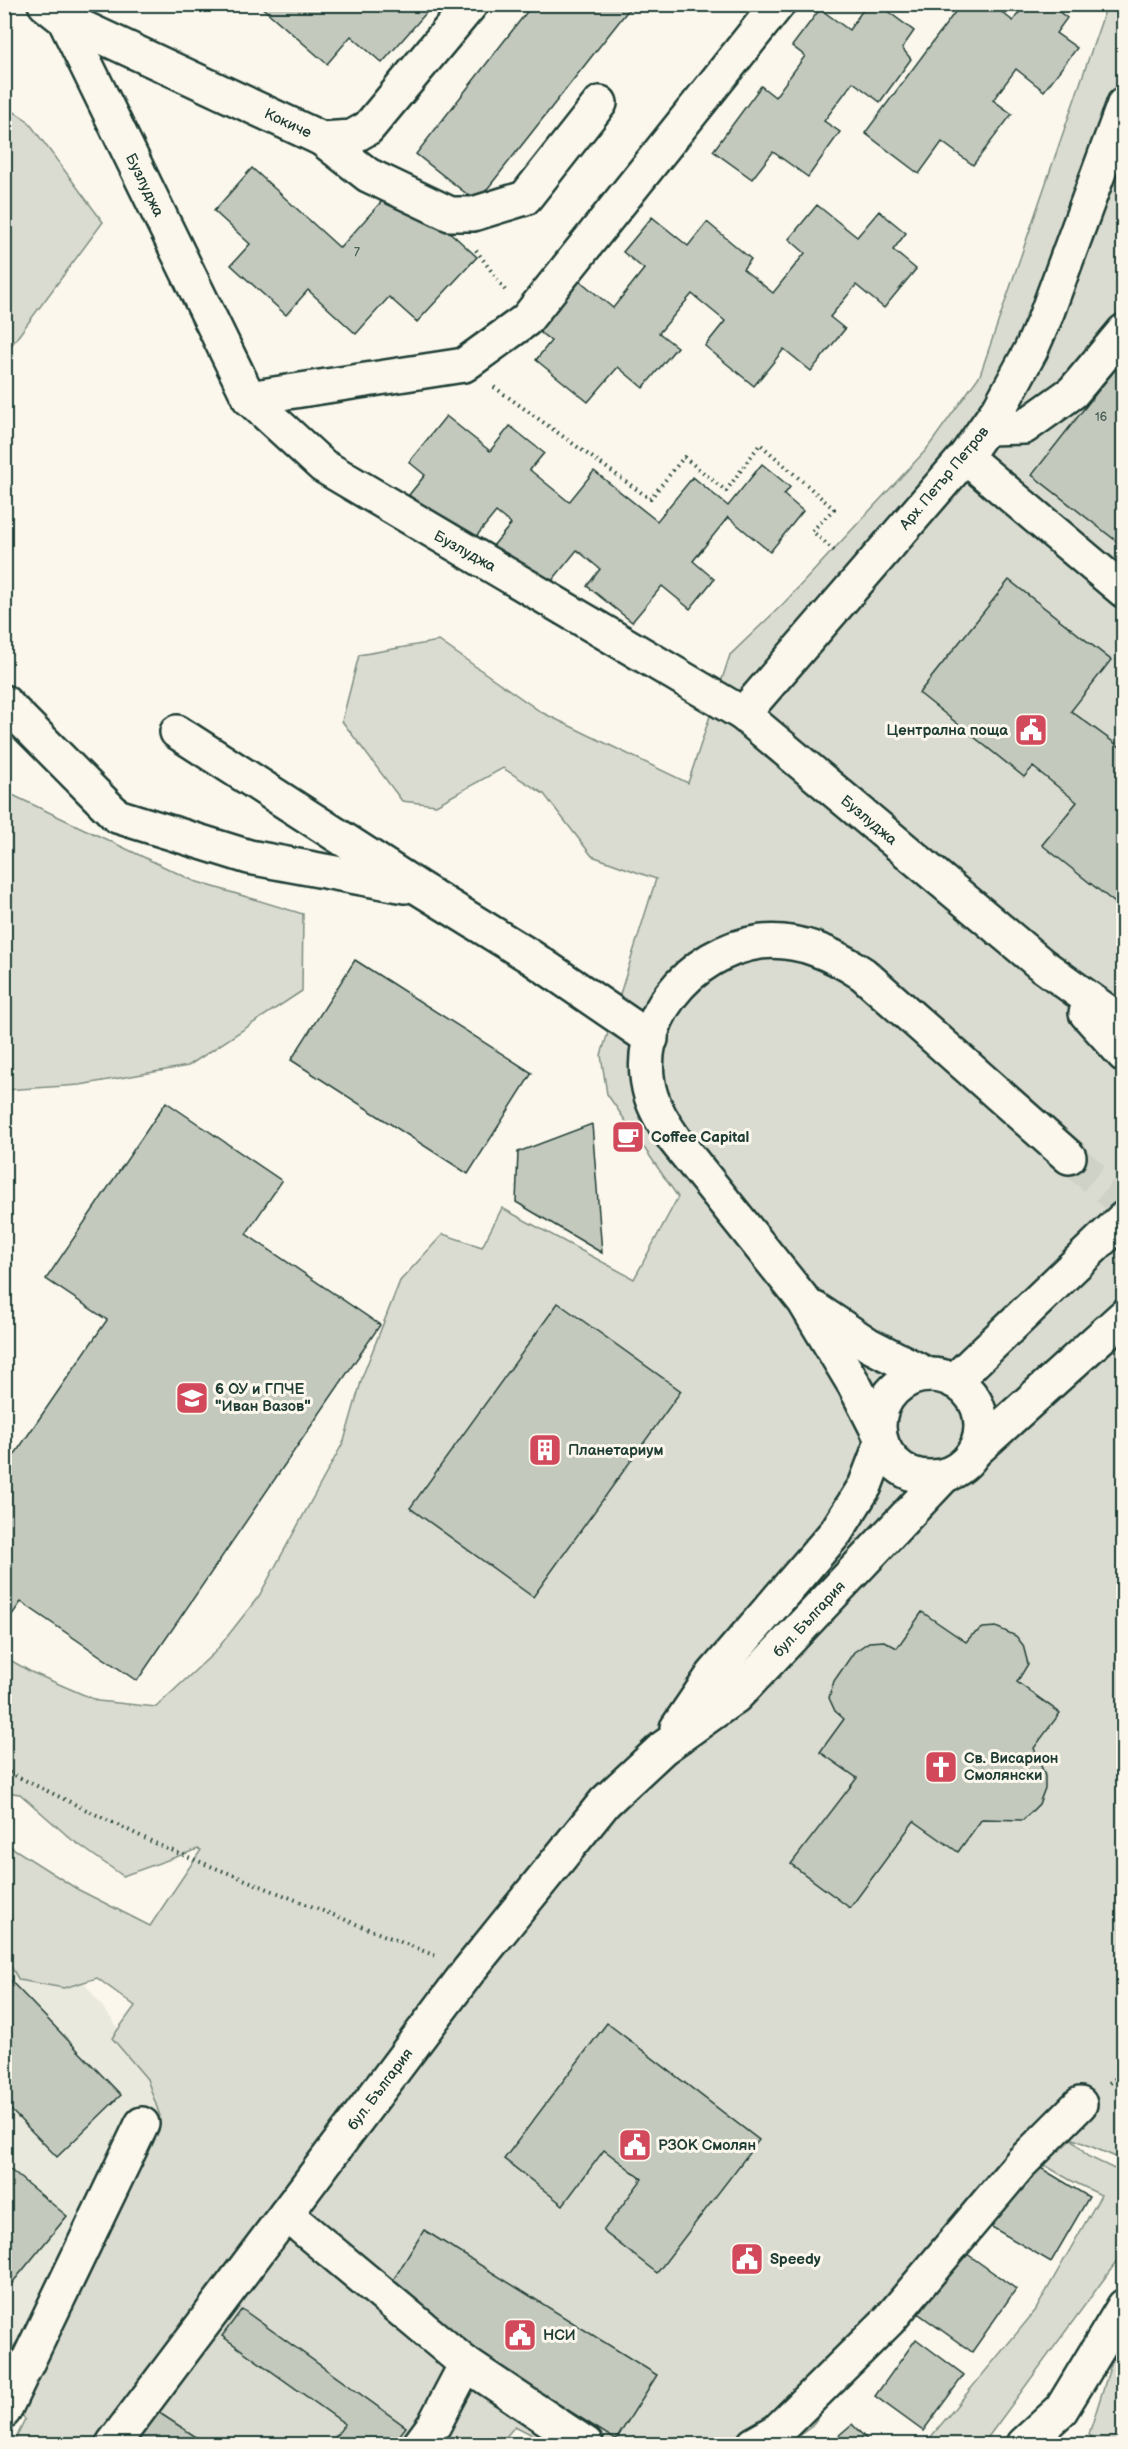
<svg xmlns="http://www.w3.org/2000/svg" width="1128" height="2449" font-family="'Balsamiq Sans',sans-serif">
<style>
.built{fill:#eae9de}
.green{fill:#dbdcd1;stroke:#7d8c82;stroke-width:1.5}
.building{fill:#c4c9be;stroke:#1f3d34;stroke-width:1.5}
.lines{fill:none;stroke-linecap:round;stroke-linejoin:round}
.minor-tunnel{stroke:#cfd2c7;stroke-width:33;stroke-dasharray:33 16;stroke-linecap:butt}
.minor-casing{stroke:#1f3d34;stroke-width:38}
.path{stroke:#1f3d34;stroke-width:4;stroke-dasharray:1.5 4.5;stroke-linecap:butt}
.minor{stroke:#fbf7ec;stroke-width:33}
.labels{text-anchor:middle;stroke-width:6;stroke-linejoin:round;paint-order:stroke}
.number-label{font-size:12px;fill:#486056}
.street-label{font-size:15px;fill:#1f3d34;stroke:#fbf7ec}
.poi-label{font-size:15px;font-weight:bold;fill:#1f3d34;stroke:#fbf7ec;text-anchor:start}
</style>
<rect width="100%" height="100%" fill="#fbf7ec"/>
<filter id="ink" filterUnits="userSpaceOnUse"><feTurbulence type="fractalNoise" baseFrequency=".0167" numOctaves="2"/><feDisplacementMap in="SourceGraphic" scale="12" xChannelSelector="R" yChannelSelector="G"/><feConvolveMatrix kernelMatrix="1 2 1 2 8 2 1 2 1" color-interpolation-filters="sRGB"/></filter>
<g filter="url(#ink)">
<polygon class="built" points="5,1877 170,2097 5,2438"/>
<g class="green">
<polygon points="1107,5 1123,5 1123,2160 1071,2138 1087,2156 1123,2173 1123,2253 983,2444 925,2444 1035,2311 1101,2195 1070,2180 1014,2147 811,2427 787,2444 550,2444 515,2426 500,2444 13,2444 25,2420 23,2416 5,2420 5,2358 98,2233 146,2153 160,2116 147,2079 112,2038 135,2006 97,1978 64,1988 19,1980 7,1960 11,1918 5,1910 5,1843 77,1889 150,1926 201,1850 198,1849 123,1876 71,1839 20,1794 5,1792 5,1657 31,1672 98,1701 156,1707 215,1652 259,1596 344,1441 363,1375 400,1281 443,1234 482,1247 502,1208 634,1279 678,1197 607,1094 601,1055 656,879 592,856 544,794 503,768 436,805 402,801 342,721 359,655 439,641 541,712 688,783 730,655 783,604 926,450 980,375"/>
<polygon points="5,106 27,120 103,222 5,354"/>
<polygon points="4,791 194,881 303,914 302,991 188,1066 80,1085 5,1090"/>
<polygon points="1123,2326 1123,2444 1096,2444 1089,2434"/>
</g>
<g class="building">
<polygon points="258,4 434,4 382,63 351,36 327,64"/>
<polygon points="533,4 633,4 477,202 416,154"/>
<polygon points="867,4 878,4 914,31 902,48 911,59 880,102 853,82 824,121 840,132 808,177 773,152 752,179 713,151 761,86 775,97 805,56 792,46 820,9 849,30"/>
<polygon points="961,4 991,4 1013,21 1025,4 1049,4 1067,18 1056,33 1077,48 1044,91 1016,69 993,100 1012,114 973,165 942,142 919,174 865,133"/>
<polygon points="252,168 340,248 397,184 477,257 417,322 389,297 356,334 308,290 286,315 231,265 250,244 214,211"/>
<polygon points="817,205 857,237 879,211 906,233 893,250 916,269 884,308 856,285 830,317 845,329 811,371 784,349 754,386 705,346 725,321 692,294 659,333 677,347 643,388 618,367 588,402 536,360 551,341 533,327 574,276 613,308 644,269 623,252 652,217 688,246 707,222 751,259 743,269 773,293 805,253 789,239"/>
<polygon points="1124,358 1124,547 1032,475"/>
<polygon points="446,416 490,451 510,426 544,453 530,470 569,502 594,471 657,521 693,477 728,506 762,464 790,487 784,495 803,511 770,552 728,517 693,561 714,579 690,609 662,586 632,622 587,586 600,569 577,550 546,588 493,546 511,524 496,512 470,544 409,495 425,475 409,462"/>
<polygon points="1009,580 1111,660 1071,711 1124,750 1124,910 1042,845 1077,802 1033,767 1024,777 919,693"/>
<polygon points="355,960 532,1073 468,1174 291,1060"/>
<polygon points="166,1102 282,1181 246,1234 380,1325 137,1681 21,1602 4,1626 4,1470 107,1320 46,1279"/>
<polygon points="592,1124 602,1253 516,1202 518,1152"/>
<polygon points="558,1303 681,1391 533,1597 410,1508"/>
<polygon points="922,1612 966,1642 972,1635 983,1628 996,1627 1016,1636 1023,1645 1028,1664 1017,1682 1060,1713 1034,1748 1045,1776 1045,1788 1039,1804 1023,1820 982,1819 958,1852 914,1821 850,1908 791,1864 857,1778 820,1752 844,1719 835,1711 829,1698 834,1681 854,1652 869,1642 884,1641 897,1648"/>
<polygon points="4,1974 121,2095 57,2157 4,2103"/>
<polygon points="607,2023 759,2140 657,2273 603,2231 642,2179 604,2150 563,2205 504,2159"/>
<polygon points="1029,2161 1089,2197 1051,2262 990,2226"/>
<polygon points="8,2168 67,2216 4,2293 4,2172"/>
<polygon points="424,2230 657,2375 616,2440 384,2295"/>
<polygon points="963,2251 1016,2289 972,2352 919,2314"/>
<polygon points="242,2309 406,2427 393,2444 330,2444 345,2424 222,2336"/>
<polygon points="916,2339 964,2375 923,2431 875,2396"/>
<polygon points="158,2412 207,2444 136,2444"/>
<polygon points="852,2424 871,2444 829,2444"/>
</g>
<g class="lines">
<polyline class="minor-tunnel" points="1069,1157 1124,1203"/>
<g class="minor-casing">
<g id="minor">
<polyline points="45,4 64,19 249,398 323,466 743,714 1042,965 1124,1024"/>
<polyline points="64,19 322,139 352,137 368,128 471,4"/>
<polyline points="322,139 368,175 450,214 473,214 525,198 600,103"/>
<polyline points="249,398 464,365 526,320 778,4"/>
<polyline points="987,428 1024,427 1073,392 1124,331"/>
<polyline points="965,457 1124,591"/>
<polyline points="4,702 117,816 249,857 405,886"/>
<polyline points="743,714 965,457 1000,407 1031,350 1045,318 1124,104"/>
<polyline points="177,732 419,888 531,957 651,1039"/>
<polyline points="1086,1013 1124,1055"/>
<polyline points="815,1309 869,1345 928,1375"/>
<circle cx="930" cy="1426" r="51"/>
<polyline points="954,1381 1124,1218"/>
<path d="M879 1433 855 1386 804 1301 675 1140C665 1126 656 1112 651 1096 629 1023 690 951 761 942 799 938 833 954 863 974L1069 1157"/>
<polyline points="974,1452 1124,1316"/>
<polyline points="677,1728 713,1675 836,1532 865,1486 881,1444"/>
<polyline points="286,2214 466,2364"/>
<polyline points="4,2411 142,2124"/>
<polyline points="113,2444 470,1969 605,1802 663,1748 736,1696 944,1476"/>
<polyline points="420,2444 434,2425 466,2364 586,2444"/>
<polyline points="754,2444 777,2431 889,2320 1021,2163 1080,2104"/>
<polyline points="1024,2444 1061,2410 1124,2306"/>
</g>
</g>
<g class="path">
<polyline points="476,250 505,290"/>
<polyline points="494,387 650,499 684,457 726,491 760,444 834,509 812,531 836,552"/>
<polyline points="4,1770 163,1847 436,1956"/>
<polyline points="1109,2083 1124,2073"/>
</g>
<use href="#minor" class="minor"/>
</g>
</g>
<defs>
<g id="civic-square" transform="scale(1.725)"><rect x="-9" y="-9" width="18" height="18" rx="4" fill="#d1495b" stroke="#fbf7ec"/><path d="M-.6-6.5H3V-4.5H.6V-3L4-1V1h2V6H-6V1h2V-1L-.6-3ZM-1.2 2.5V6h2.4V2.5Z" fill="#fff"/></g>
<g id="cafe-square" transform="scale(1.725)"><rect x="-9" y="-9" width="18" height="18" rx="4" fill="#d1495b" stroke="#fbf7ec"/><path d="M-5.5-4.5H6V0H3Q3 3.5 0 3.5H-2.5Q-5.5 3.5-5.5 0ZM3-3.2v2h1.7v-2ZM-6 4.5H4V6H-6Z" fill="#fff"/></g>
<g id="school-square" transform="scale(1.725)"><rect x="-9" y="-9" width="18" height="18" rx="4" fill="#d1495b" stroke="#fbf7ec"/><path d="M0-5L7-2L0 1L-7-2ZM-4 1L0 2.5L4 1V4Q0 6-4 4Z" fill="#fff"/></g>
<g id="building-square" transform="scale(1.725)"><rect x="-9" y="-9" width="18" height="18" rx="4" fill="#d1495b" stroke="#fbf7ec"/><path d="M-4-6H4V6H1V3H-1V6H-4ZM-2.5-4.3h1.7v1.8h-1.7ZM.8-4.3h1.7v1.8H.8ZM-2.5-1h1.7V.8h-1.7ZM.8-1h1.7V.8H.8Z" fill="#fff"/></g>
<g id="church-square" transform="scale(1.725)"><rect x="-9" y="-9" width="18" height="18" rx="4" fill="#d1495b" stroke="#fbf7ec"/><path d="M-1.2-6h2.4v3.5h3.3v2.4h-3.3V6h-2.4V-.1h-3.3v-2.4h3.3Z" fill="#fff"/></g>
</defs>
<g fill-rule="evenodd">
<use href="#civic-square" x="1031" y="730"/>
<use href="#cafe-square" x="628" y="1137"/>
<use href="#school-square" x="192" y="1398"/>
<use href="#building-square" x="545" y="1450"/>
<use href="#church-square" x="941" y="1767"/>
<use href="#civic-square" x="635" y="2145"/>
<use href="#civic-square" x="747" y="2259"/>
<use href="#civic-square" x="520" y="2335"/>
</g>
<g class="labels">
<g class="number-label">
<text x="357" y="256">7</text>
<text x="1101" y="421">16</text>
</g>
<g class="street-label">
<text transform="translate(288 123) rotate(25)" y="5">Кокиче</text>
<text transform="translate(145 185) rotate(64)" y="5">Бузлуджа</text>
<text transform="translate(944 478) rotate(-50)" y="5">Арх. Петър Петров</text>
<text transform="translate(465 551) rotate(29)" y="5">Бузлуджа</text>
<text transform="translate(869 820) rotate(40)" y="5">Бузлуджа</text>
<text transform="translate(809 1619) rotate(-47)" y="5">бул. България</text>
<text transform="translate(380 2089) rotate(-53)" y="5">бул. България</text>
</g>
<g class="poi-label">
<text x="1008" y="735" text-anchor="end">Централна поща</text>
<text x="651" y="1142">Coffee Capital</text>
<text x="215" y="1394">6 ОУ и ГПЧЕ<tspan x="215" dy="17">"Иван Вазов"</tspan></text>
<text x="568" y="1455">Планетариум</text>
<text x="964" y="1763">Св. Висарион<tspan x="964" dy="17">Смолянски</tspan></text>
<text x="658" y="2150">РЗОК Смолян</text>
<text x="770" y="2264">Speedy</text>
<text x="543" y="2340">НСИ</text>
</g>
</g>
<rect width="1128" height="2449" fill="none" stroke="#fbf7ec" stroke-width="24"/>
<rect x="12" y="12" width="1104" height="2425" fill="none" stroke="#1f3d34" stroke-width="2" filter="url(#ink)"/>
</svg>
